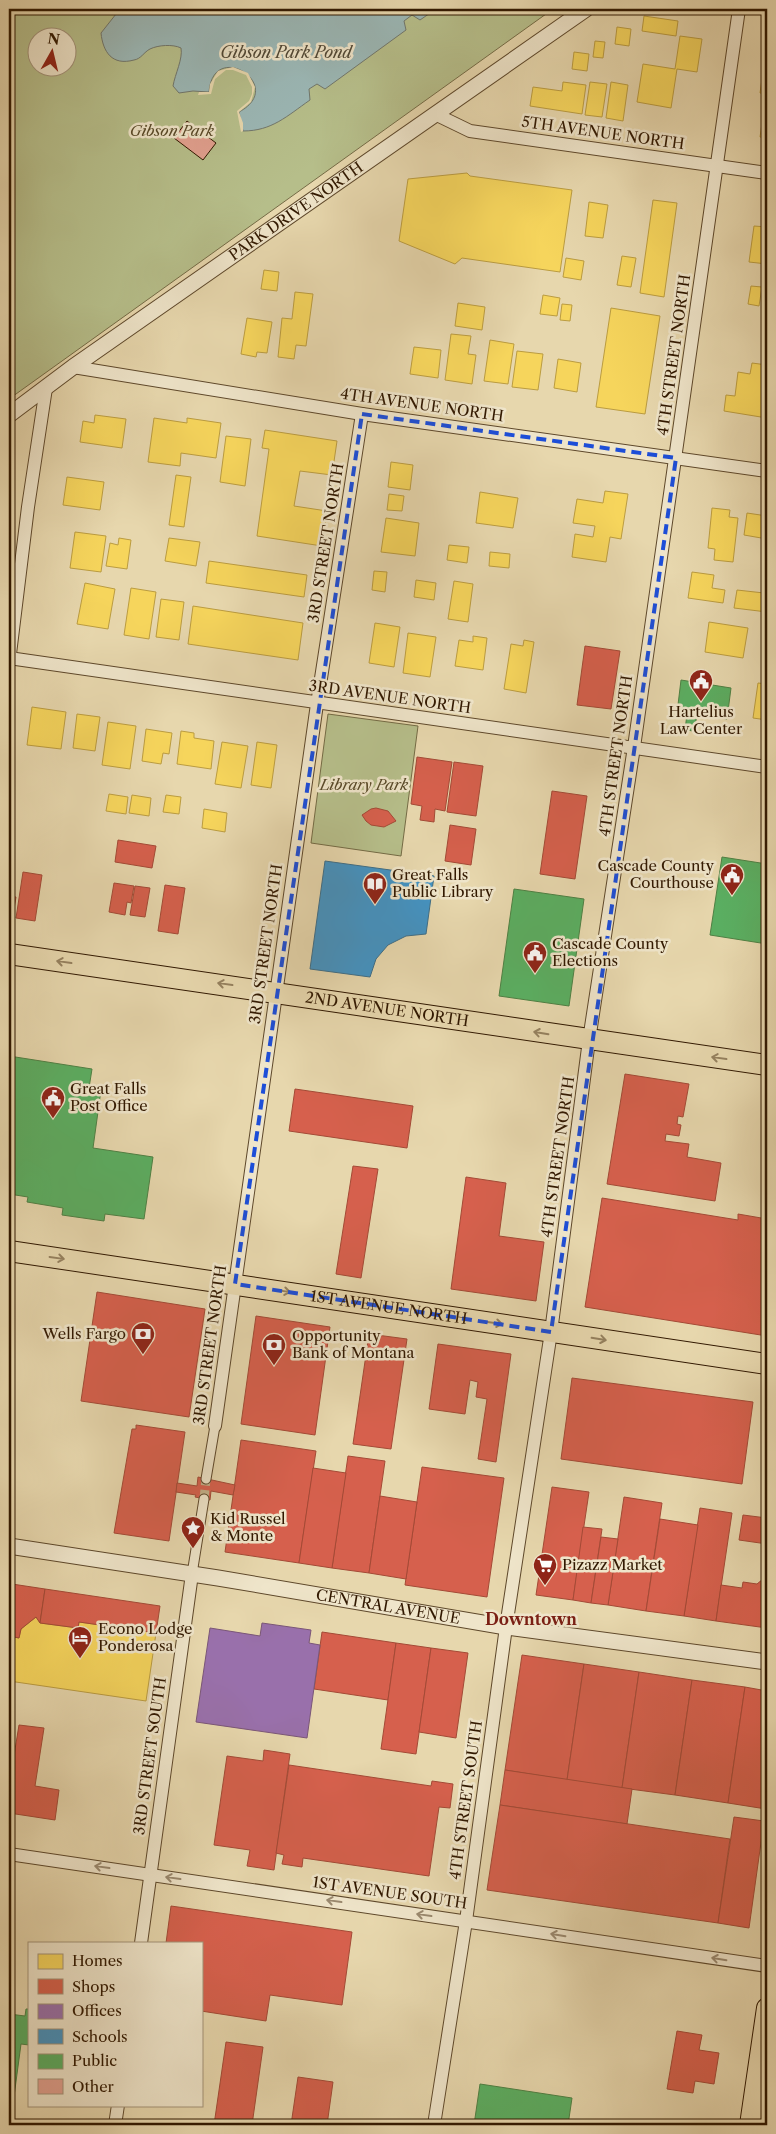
<svg xmlns="http://www.w3.org/2000/svg" width="776" height="2134" font-family="'Libre Caslon Text',serif">
<style>
.green{fill:#b6be8a;stroke:#746b45;fill-rule:evenodd}
.water{fill:#9bb7b5;stroke:#71776d}
.pier{fill:#e7d7ad}
.homes{fill:#f6d55c;stroke:#bb9c40}
.shops{fill:#d6604d;stroke:#a44a36}
.offices{fill:#9970ab;stroke:#7a5678}
.schools{fill:#4393c3;stroke:#3e6e88}
.public{fill:#5aae61;stroke:#4e8144}
.building{fill:#e1a08f;stroke:#311800}
.lines{fill:none;stroke-linecap:round;stroke-linejoin:round}
.pedestrian-tunnel{stroke:#c3b18a;stroke-width:9;stroke-dasharray:9 4.5;stroke-linecap:butt}
.pedestrian-casing{stroke:#5e482b;stroke-width:11}
.minor-casing{stroke:#5e482b;stroke-width:14}
.tertiary-casing{stroke:#5e482b;stroke-width:17}
.primary-casing{stroke:#311800;stroke-width:22}
.pedestrian{stroke:#efe5ca;stroke-width:9}
.minor{stroke:#efe5ca;stroke-width:12}
.tertiary{stroke:#efe5ca;stroke-width:15}
.primary{stroke:#e7d7ad;stroke-width:20}
.oneway{stroke:#95815f}
.oneway2{stroke:#9a896f}
.marked{fill:none;stroke:#1d4ed8;stroke-width:4;stroke-dasharray:10 6;stroke-linejoin:round}
.labels{text-anchor:middle;stroke-width:5;stroke-linejoin:round;paint-order:stroke}
.park-label{font-size:15px;font-style:italic;fill:#594a29;stroke:#efe5ca}
.street-label{font-size:15px;fill:#311800;stroke:#efe5ca}
.poi-label{font-size:15px;fill:#311800;stroke:#efe5ca;text-anchor:start}
.water-label{font-size:16px;font-style:italic;fill:#514836;stroke:#efe5ca}
.neighbourhood-label{font-size:16px;font-weight:bold;fill:#7a1f14;stroke:#efe5ca}
</style>
<rect width="100%" height="100%" fill="#e7d7ad"/>
<filter id="stains"><feTurbulence type="fractalNoise" baseFrequency=".004" numOctaves="4"/><feColorMatrix values="0 0 0 0 .2 0 0 0 0 .09 0 0 0 0 .02 0 0 0 .5 -.17"/></filter>
<radialGradient id="worn" r=".72"><stop offset=".6" stop-color="#630" stop-opacity="0"/><stop offset="1" stop-color="#630" stop-opacity=".3"/></radialGradient>
<g class="green">
<path d="M9 9H553L9 399ZM38 38H68V68H38Z"/>
<polygon points="328,714 418,726 401,856 311,843"/>
</g>
<path class="water" d="M120 9H436L420 20 412 15 404 21 406 30 325 89 317 84 309 89 310 100C287 116 272 131 243 131L239 112C288 86 213 38 209 92L193 91 179 93 173 86C175 74 183 59 181 48 173 44 158 45 150 49 144 52 141 59 134 60 112 66 103 52 101 33Z"/>
<polygon class="pier" points="233,67 248,73 255,87 251,102 239,112 243,123 243,131 241,132 237,111 249,101 252,94 252,87 246,75 233,70 226,70 215,79 211,94 198,95 199,92 209,92 210,84 218,71"/>
<g class="homes">
<polygon points="681,9 713,9 712,13"/>
<polygon points="644,16 678,21 676,36 642,31"/>
<polygon points="617,27 631,29 629,46 615,44"/>
<polygon points="680,36 702,39 697,72 677,69 671,108 637,102 643,64 675,69"/>
<polygon points="595,41 605,42 603,58 593,57"/>
<polygon points="767,43 767,94 760,93"/>
<polygon points="574,52 589,54 587,71 572,69"/>
<polygon points="563,82 586,85 582,114 530,106 533,87 562,91"/>
<polygon points="590,82 607,84 602,117 585,115"/>
<polygon points="611,82 628,85 623,121 606,118"/>
<polygon points="764,110 767,111 767,138 760,137"/>
<polygon points="467,173 470,176 572,190 560,272 462,258 455,264 399,241 408,179"/>
<polygon points="653,200 677,203 664,297 640,293"/>
<polygon points="589,202 608,205 603,238 585,236"/>
<polygon points="754,226 767,227 767,264 749,262"/>
<polygon points="622,256 636,258 631,287 617,285"/>
<polygon points="566,258 584,261 581,280 563,277"/>
<polygon points="264,270 279,272 277,291 261,289"/>
<polygon points="751,286 762,287 759,306 748,304"/>
<polygon points="295,292 313,294 306,346 296,345 294,359 278,357 282,318 292,319"/>
<polygon points="543,295 560,298 557,316 540,314"/>
<polygon points="458,303 485,307 482,330 455,326"/>
<polygon points="562,304 572,305 570,321 560,320"/>
<polygon points="611,308 660,316 645,414 596,407"/>
<polygon points="247,318 272,322 267,353 257,352 256,357 241,354"/>
<polygon points="451,334 471,336 468,354 476,355 472,384 445,380"/>
<polygon points="490,340 514,344 508,384 484,381"/>
<polygon points="414,347 441,350 438,378 410,374"/>
<polygon points="517,351 543,354 538,390 512,387"/>
<polygon points="558,359 581,363 577,392 554,388"/>
<polygon points="752,363 767,365 767,418 724,411 726,395 735,396 738,372 750,374"/>
<polygon points="95,415 126,419 122,448 80,442 83,421 94,423"/>
<polygon points="154,418 187,423 187,418 221,423 216,458 181,453 180,466 148,462"/>
<polygon points="265,430 337,441 332,475 300,471 294,506 327,511 322,546 257,536 269,449 262,448"/>
<polygon points="226,436 251,439 245,486 220,482"/>
<polygon points="391,462 413,465 410,490 388,487"/>
<polygon points="176,475 191,477 184,527 169,525"/>
<polygon points="67,477 104,482 100,510 63,505"/>
<polygon points="605,491 628,494 621,539 610,537 606,562 572,557 575,534 593,537 595,526 573,523 577,499 603,503"/>
<polygon points="480,492 518,498 513,528 476,523"/>
<polygon points="389,494 404,496 402,511 387,510"/>
<polygon points="712,508 730,510 729,517 738,518 733,562 714,560 715,549 708,548"/>
<polygon points="747,513 767,516 767,539 744,535"/>
<polygon points="386,518 419,523 415,556 381,552"/>
<polygon points="75,532 106,536 101,572 70,568"/>
<polygon points="119,538 131,540 127,569 106,566 110,543 118,545"/>
<polygon points="169,538 200,542 196,566 165,561"/>
<polygon points="449,545 469,547 467,563 447,560"/>
<polygon points="490,552 510,554 509,568 489,566"/>
<polygon points="209,561 307,575 304,597 206,583"/>
<polygon points="374,571 387,572 385,592 372,590"/>
<polygon points="692,572 714,575 712,588 725,590 723,603 688,598"/>
<polygon points="416,580 436,583 434,600 414,597"/>
<polygon points="454,581 473,584 468,622 448,619"/>
<polygon points="85,583 115,589 108,629 77,624"/>
<polygon points="131,588 156,592 149,639 124,635"/>
<polygon points="764,588 767,588 767,612 734,608 737,590 764,593"/>
<polygon points="161,599 184,602 179,640 156,637"/>
<polygon points="193,606 303,623 298,660 188,644"/>
<polygon points="709,622 748,628 743,658 705,652"/>
<polygon points="375,623 400,627 394,667 369,663"/>
<polygon points="408,633 436,637 430,677 403,673"/>
<polygon points="473,636 487,638 483,670 455,666 459,640 473,642"/>
<polygon points="524,640 534,642 526,693 504,689 511,644 523,646"/>
<polygon points="758,683 767,684 767,720 753,718"/>
<polygon points="32,707 66,712 61,749 27,745"/>
<polygon points="77,714 100,717 95,751 73,748"/>
<polygon points="108,722 136,726 130,769 102,765"/>
<polygon points="146,729 172,733 169,754 163,753 161,764 142,761"/>
<polygon points="181,731 194,733 194,738 214,741 211,769 177,764"/>
<polygon points="222,742 248,746 241,788 215,784"/>
<polygon points="257,742 277,745 271,788 251,785"/>
<polygon points="109,794 128,797 126,814 106,811"/>
<polygon points="132,795 151,798 149,816 129,813"/>
<polygon points="166,795 181,797 179,814 163,812"/>
<polygon points="204,809 227,813 225,832 202,828"/>
<polygon points="36,1617 40,1623 78,1628 79,1622 156,1633 146,1701 9,1681 9,1636 19,1638 21,1629"/>
</g>
<g class="shops">
<polygon points="585,646 620,651 611,709 577,705"/>
<polygon points="417,757 452,762 445,811 435,809 434,822 420,820 422,806 411,804"/>
<polygon points="454,762 483,766 476,816 447,812"/>
<polygon points="552,791 587,796 575,879 540,874"/>
<polygon points="376,808 388,811 396,821 384,827 371,825 366,821 362,815 371,809"/>
<polygon points="450,825 476,829 471,865 445,861"/>
<polygon points="118,840 156,846 152,868 115,862"/>
<polygon points="23,872 42,875 35,921 16,918"/>
<polygon points="114,883 134,886 131,903 127,902 125,915 109,912"/>
<polygon points="165,885 185,888 178,934 158,931"/>
<polygon points="135,886 150,888 145,917 130,915"/>
<polygon points="9,896 16,897 14,909 9,908"/>
<polygon points="625,1074 689,1084 683,1117 678,1116 677,1124 681,1125 679,1136 666,1134 665,1141 689,1144 687,1157 721,1163 715,1201 607,1184"/>
<polygon points="295,1089 413,1106 407,1148 289,1131"/>
<polygon points="353,1166 378,1169 361,1278 336,1274"/>
<polygon points="466,1177 506,1183 499,1236 544,1242 536,1301 451,1289"/>
<polygon points="602,1198 738,1220 738,1214 767,1219 767,1336 585,1307"/>
<polygon points="97,1292 205,1309 189,1417 81,1401"/>
<polygon points="256,1316 330,1327 315,1435 241,1424"/>
<polygon points="369,1334 407,1339 391,1449 353,1444"/>
<polygon points="438,1344 511,1354 496,1462 478,1459 487,1399 476,1397 478,1382 470,1380 465,1414 429,1409"/>
<polygon points="572,1378 753,1402 742,1484 561,1459"/>
<polygon points="136,1425 185,1432 169,1541 114,1533 132,1429 136,1429"/>
<polygon points="241,1440 316,1451 299,1563 225,1552"/>
<polygon points="348,1456 385,1461 369,1573 332,1568"/>
<polygon points="422,1467 504,1478 487,1597 405,1585"/>
<polygon points="313,1468 346,1473 332,1568 299,1563"/>
<polygon points="198,1477 235,1485 233,1495 211,1491 210,1500 195,1497 196,1495 176,1492 177,1483 197,1486"/>
<polygon points="552,1487 589,1492 573,1600 536,1595"/>
<polygon points="380,1496 417,1502 406,1579 369,1573"/>
<polygon points="624,1497 662,1503 646,1611 608,1605"/>
<polygon points="700,1508 732,1513 716,1621 684,1616"/>
<polygon points="743,1515 767,1518 767,1544 739,1540"/>
<polygon points="660,1519 698,1525 684,1616 646,1611"/>
<polygon points="583,1527 602,1529 591,1603 573,1600"/>
<polygon points="601,1537 618,1539 608,1605 591,1603"/>
<polygon points="763,1579 767,1584 767,1628 716,1621 721,1585 742,1588 743,1582 757,1584"/>
<polygon points="12,1584 45,1589 40,1623 36,1617 21,1629 19,1638 9,1636 9,1606"/>
<polygon points="45,1589 160,1606 156,1633 79,1622 78,1628 40,1623"/>
<polygon points="322,1632 396,1643 388,1700 314,1689"/>
<polygon points="396,1643 431,1648 416,1754 381,1749"/>
<polygon points="431,1648 468,1653 456,1738 419,1732"/>
<polygon points="522,1655 584,1664 567,1780 505,1770"/>
<polygon points="584,1664 639,1672 622,1788 567,1780"/>
<polygon points="639,1672 692,1680 675,1795 622,1788"/>
<polygon points="692,1680 745,1687 728,1803 675,1795"/>
<polygon points="745,1687 767,1691 766,1809 728,1803"/>
<polygon points="19,1725 44,1728 35,1786 59,1790 55,1820 9,1813 9,1773 11,1774"/>
<polygon points="264,1750 290,1754 274,1870 247,1866 250,1850 214,1845 227,1756 263,1761"/>
<polygon points="289,1765 431,1786 432,1781 453,1784 450,1808 439,1807 429,1876 303,1858 302,1867 282,1864 284,1855 276,1853"/>
<polygon points="505,1770 632,1789 627,1824 500,1805"/>
<polygon points="500,1805 730,1839 718,1923 487,1890"/>
<polygon points="734,1817 764,1821 749,1928 718,1923"/>
<polygon points="171,1906 352,1932 342,2005 270,1995 266,2021 201,2011 201,1943 166,1943"/>
<polygon points="677,2031 702,2035 699,2050 719,2053 714,2084 695,2081 693,2093 667,2089"/>
<polygon points="226,2042 263,2047 252,2125 214,2125"/>
<polygon points="298,2077 333,2082 327,2125 291,2125"/>
</g>
<polygon class="offices" points="262,1623 311,1630 309,1643 320,1645 307,1738 196,1722 210,1628 260,1636"/>
<polygon class="schools" points="325,861 434,876 426,934 406,936 388,945 376,959 370,977 310,969"/>
<g class="public">
<polygon points="681,680 731,688 727,719 697,715 694,731 685,730 687,714 677,713"/>
<polygon points="722,857 767,864 767,944 710,935"/>
<polygon points="514,889 584,899 569,1006 499,996"/>
<polygon points="9,1056 92,1069 89,1088 101,1090 93,1148 153,1157 144,1219 105,1214 104,1221 62,1215 63,1208 27,1202 28,1197 9,1194"/>
<polygon points="26,2009 29,2009 29,2045 21,2044 11,2119 9,2119 9,2014 25,2016"/>
<polygon points="480,2084 572,2098 568,2125 474,2125"/>
</g>
<polygon class="building" points="187,121 216,143 203,160 174,138"/>
<g class="lines">
<polyline class="pedestrian-tunnel" points="204,1499 206,1479"/>
<g class="pedestrian-casing">
<g id="pedestrian">
<polyline points="206,1479 215,1426"/>
<polyline points="192,1574 204,1499"/>
</g>
</g>
<g class="minor-casing">
<g id="minor">
<polyline points="437,115 470,131 767,173"/>
<polyline points="73,367 362,414 767,471"/>
<polyline points="9,658 767,767"/>
<polyline points="9,662 28,507 46,388"/>
<polyline points="215,1426 317,704 362,414"/>
<polyline points="9,1854 767,1966"/>
<polyline points="141,1943 192,1574"/>
<polyline points="115,2125 118,2105"/>
<polyline points="434,2125 466,1921 506,1627 551,1332 589,1040 634,747 739,9"/>
</g>
</g>
<g class="tertiary-casing">
<g id="tertiary">
<path id="s1" d="M9 415 73 367 586 9"/>
<path id="s2" d="M9 1546 218 1578 506 1627 767 1662"/>
</g>
</g>
<g class="primary-casing">
<g id="primary">
<path id="s3" d="M9 954C262 990 514 1029 767 1065"/>
<path id="s4" d="M9 1251 767 1364"/>
<polyline points="750,2125 767,2008"/>
</g>
</g>
<use href="#pedestrian" class="pedestrian"/>
<use href="#minor" class="minor"/>
<use href="#tertiary" class="tertiary"/>
<use href="#primary" class="primary"/>
</g>
<defs><path id="oneway-shaft" d="M-6 0H5M1.5-3L5.5 0L1.5 3" fill="none" stroke-width="1.6" stroke-linecap="round" stroke-linejoin="round" transform="scale(1.25)"/></defs>
<g class="oneway">
<use href="#oneway-shaft" transform="translate(64 962) rotate(-172)"/>
<use href="#oneway-shaft" transform="translate(225 984) rotate(-172)"/>
<use href="#oneway-shaft" transform="translate(541 1033) rotate(-171)"/>
<use href="#oneway-shaft" transform="translate(719 1058) rotate(-172)"/>
<use href="#oneway-shaft" transform="translate(57 1258) rotate(8)"/>
<use href="#oneway-shaft" transform="translate(283 1291) rotate(8)"/>
<use href="#oneway-shaft" transform="translate(495 1323) rotate(8)"/>
<use href="#oneway-shaft" transform="translate(599 1339) rotate(9)"/>
</g>
<g class="oneway2">
<use href="#oneway-shaft" transform="translate(102 1867) rotate(-172)"/>
<use href="#oneway-shaft" transform="translate(173 1878) rotate(-172)"/>
<use href="#oneway-shaft" transform="translate(334 1901) rotate(-172)"/>
<use href="#oneway-shaft" transform="translate(424 1915) rotate(-172)"/>
<use href="#oneway-shaft" transform="translate(558 1935) rotate(-171)"/>
<use href="#oneway-shaft" transform="translate(719 1959) rotate(-171)"/>
</g>
<path class="marked" d="M362 414 676 458 551 1332 235 1284Z"/>
<defs>
<g id="civic-pin" transform="scale(1.25)"><path d="M0 17L-7.5 6A9.5 9.5 0 1 1 7.5 6Z" fill="#8f2418" stroke="#efe5ca"/><path d="M-.6-6.5H3V-4.5H.6V-3L4-1V1h2V6H-6V1h2V-1L-.6-3ZM-1.2 2.5V6h2.4V2.5Z" fill="#fff"/></g>
<g id="library-pin" transform="scale(1.25)"><path d="M0 17L-7.5 6A9.5 9.5 0 1 1 7.5 6Z" fill="#8f2418" stroke="#efe5ca"/><path d="M-6-4Q-3-5.5-.7-3.5V5Q-3 3-6 4ZM6-4Q3-5.5 .7-3.5V5Q3 3 6 4Z" fill="#fff"/></g>
<g id="bank-pin" transform="scale(1.25)"><path d="M0 17L-7.5 6A9.5 9.5 0 1 1 7.5 6Z" fill="#8f2418" stroke="#efe5ca"/><path d="M-6-4H6V4H-6ZM0-2.3a2.3 2.3 0 1 0 0 4.6a2.3 2.3 0 1 0 0-4.6Z" fill="#fff"/></g>
<g id="sight-pin" transform="scale(1.25)"><path d="M0 17L-7.5 6A9.5 9.5 0 1 1 7.5 6Z" fill="#8f2418" stroke="#efe5ca"/><path d="M0-6L1.8-2.2L6-1.7L2.9 1.2L3.7 5.4L0 3.3L-3.7 5.4L-2.9 1.2L-6-1.7L-1.8-2.2Z" fill="#fff"/></g>
<g id="supermarket-pin" transform="scale(1.25)"><path d="M0 17L-7.5 6A9.5 9.5 0 1 1 7.5 6Z" fill="#8f2418" stroke="#efe5ca"/><path d="M-6-5.5h2.5l.6 2H6L4.5 2H-2.5L-4.4-4H-6ZM-1.5 3.2a1.3 1.3 0 1 0 .1 0ZM3 3.2a1.3 1.3 0 1 0 .1 0Z" fill="#fff"/></g>
<g id="hotel-pin" transform="scale(1.25)"><path d="M0 17L-7.5 6A9.5 9.5 0 1 1 7.5 6Z" fill="#8f2418" stroke="#efe5ca"/><path d="M-6-4.5h1.5V1H6V5H4.5V3h-9V5H-6ZM-4 0a1.8 1.8 0 1 1 3.6 0ZM.5 0V-2.5h3Q6-2.5 6 0Z" fill="#fff"/></g>
</defs>
<g fill-rule="evenodd">
<use href="#civic-pin" x="701" y="681"/>
<use href="#civic-pin" x="732" y="875"/>
<use href="#library-pin" x="375" y="884"/>
<use href="#civic-pin" x="535" y="953"/>
<use href="#civic-pin" x="53" y="1098"/>
<use href="#bank-pin" x="143" y="1334"/>
<use href="#bank-pin" x="274" y="1345"/>
<use href="#sight-pin" x="193" y="1528"/>
<use href="#supermarket-pin" x="545" y="1565"/>
<use href="#hotel-pin" x="80" y="1638"/>
</g>
<g class="labels">
<g class="park-label">
<text x="172" y="136">Gibson Park</text>
<text x="364" y="790">Library Park</text>
</g>
<g class="street-label">
<text transform="translate(603 133) rotate(8)" y="5">5TH AVENUE NORTH</text>
<text dy="5" stroke="none"><textPath href="#s1" startOffset="352">PARK DRIVE NORTH</textPath></text>
<text transform="translate(674 355) rotate(-82)" y="5">4TH STREET NORTH</text>
<text transform="translate(422 405) rotate(8)" y="5">4TH AVENUE NORTH</text>
<text transform="translate(326 543) rotate(-81)" y="5">3RD STREET NORTH</text>
<text transform="translate(390 697) rotate(8)" y="5">3RD AVENUE NORTH</text>
<text transform="translate(616 756) rotate(-82)" y="5">4TH STREET NORTH</text>
<text transform="translate(266 944) rotate(-82)" y="5">3RD STREET NORTH</text>
<text dy="5" stroke="none"><textPath href="#s3" startOffset="382">2ND AVENUE NORTH</textPath></text>
<text transform="translate(558 1157) rotate(-82)" y="5">4TH STREET NORTH</text>
<text dy="5" stroke="none"><textPath href="#s4" startOffset="384">1ST AVENUE NORTH</textPath></text>
<text transform="translate(210 1345) rotate(-82)" y="5">3RD STREET NORTH</text>
<text dy="5" stroke="none"><textPath href="#s2" startOffset="384">CENTRAL AVENUE</textPath></text>
<text transform="translate(150 1756) rotate(-82)" y="5">3RD STREET SOUTH</text>
<text transform="translate(466 1800) rotate(-82)" y="5">4TH STREET SOUTH</text>
<text transform="translate(390 1893) rotate(8)" y="5">1ST AVENUE SOUTH</text>
</g>
<g class="poi-label">
<text x="701" y="717" text-anchor="middle">Hartelius<tspan x="701" dy="17">Law Center</tspan></text>
<text x="714" y="871" text-anchor="end">Cascade County<tspan x="714" dy="17">Courthouse</tspan></text>
<text x="392" y="880">Great Falls<tspan x="392" dy="17">Public Library</tspan></text>
<text x="552" y="949">Cascade County<tspan x="552" dy="17">Elections</tspan></text>
<text x="70" y="1094">Great Falls<tspan x="70" dy="17">Post Office</tspan></text>
<text x="126" y="1339" text-anchor="end">Wells Fargo</text>
<text x="292" y="1341">Opportunity<tspan x="292" dy="17">Bank of Montana</tspan></text>
<text x="210" y="1524">Kid Russel<tspan x="210" dy="17">&amp; Monte</tspan></text>
<text x="562" y="1570">Pizazz Market</text>
<text x="98" y="1634">Econo Lodge<tspan x="98" dy="17">Ponderosa</tspan></text>
</g>
<g class="water-label">
<text x="286" y="58">Gibson Park Pond</text>
</g>
<g class="neighbourhood-label">
<text x="531" y="1625">Downtown</text>
</g>
</g>
<rect width="776" height="2134" fill="none" stroke="#e7d7ad" stroke-width="30"/>
<rect x="10" y="10" width="756" height="2114" fill="none" stroke="#311800" stroke-width="2.5"/>
<rect x="15" y="15" width="746" height="2104" fill="none" stroke="#311800"/>
<rect x="28" y="1942" width="175" height="165" fill="#efe5ca" stroke="#a39379"/>
<rect x="38" y="1954" width="25" height="15" fill="#f6d55c" stroke="#a39379"/>
<text x="72" y="1966" font-size="15" fill="#311800">Homes</text>
<rect x="38" y="1979" width="25" height="15" fill="#d6604d" stroke="#a39379"/>
<text x="72" y="1992" font-size="15" fill="#311800">Shops</text>
<rect x="38" y="2004" width="25" height="15" fill="#9970ab" stroke="#a39379"/>
<text x="72" y="2016" font-size="15" fill="#311800">Offices</text>
<rect x="38" y="2029" width="25" height="15" fill="#4393c3" stroke="#a39379"/>
<text x="72" y="2042" font-size="15" fill="#311800">Schools</text>
<rect x="38" y="2054" width="25" height="15" fill="#5aae61" stroke="#a39379"/>
<text x="72" y="2066" font-size="15" fill="#311800">Public</text>
<rect x="38" y="2079" width="25" height="15" fill="#e1a08f" stroke="#a39379"/>
<text x="72" y="2092" font-size="15" fill="#311800">Other</text>
<g transform="translate(52 52) rotate(8)"><circle r="24" fill="#efe5ca" stroke="#a39379"/>
<path d="M0-4L9 19L0 12L-9 19Z" fill="#8f2418"/>
<text y="-8" font-size="14" font-weight="bold" text-anchor="middle" fill="#311800">N</text>
</g>
<rect width="100%" height="100%" filter="url(#stains)"/>
<rect width="100%" height="100%" fill="url(#worn)"/>
</svg>
